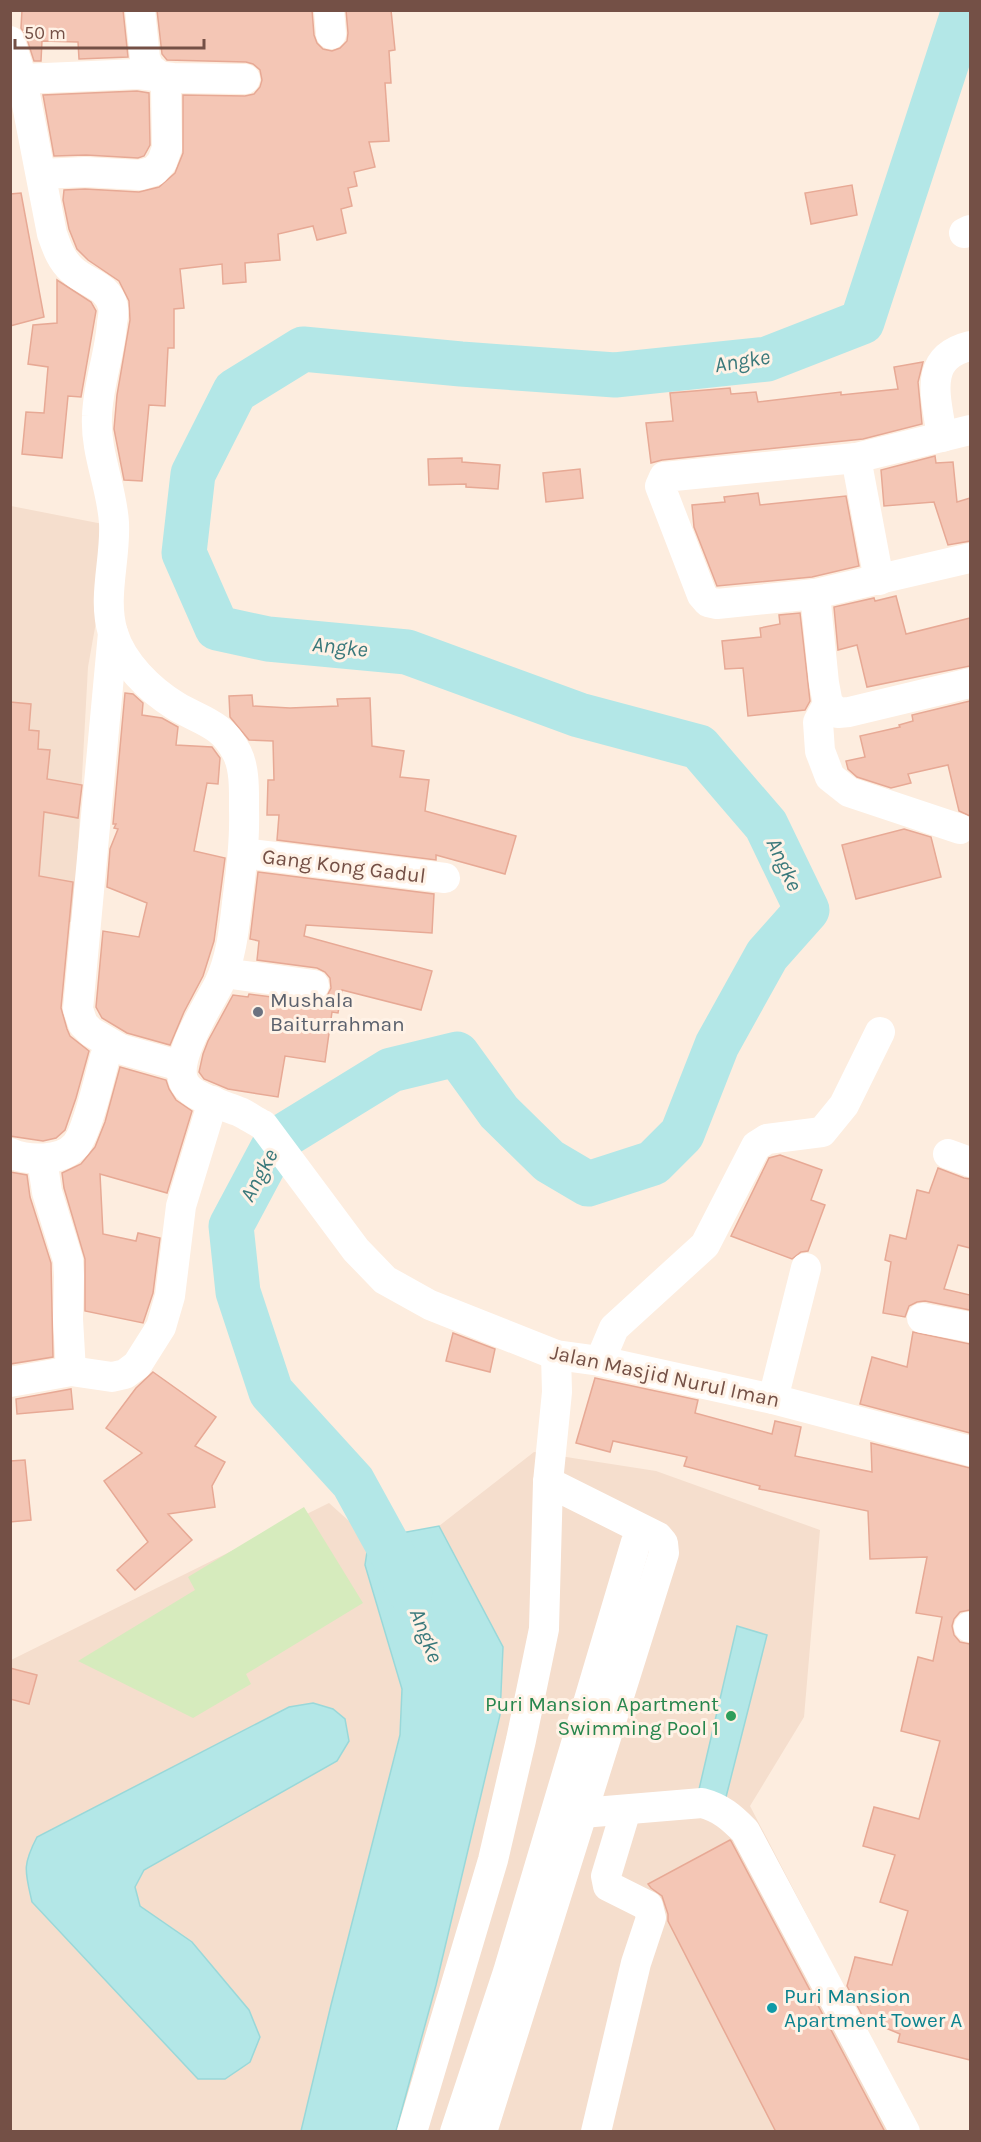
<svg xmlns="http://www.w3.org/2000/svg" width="981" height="2142" font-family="Karla,sans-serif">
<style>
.residential{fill:#f5decd}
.green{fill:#d6ebbd}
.water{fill:#b3e7e7;stroke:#99d8d9;stroke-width:1.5}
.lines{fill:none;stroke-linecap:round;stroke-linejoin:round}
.river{stroke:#b3e7e7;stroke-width:45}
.building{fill:#f4c6b5;stroke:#e7a995;stroke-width:1.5}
.minor{stroke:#fff;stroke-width:30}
.worship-dot{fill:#6b7280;stroke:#fff2e6;stroke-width:2}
.leisure-dot{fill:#2e9e5b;stroke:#fff2e6;stroke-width:2}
.culture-dot{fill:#0f9aa8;stroke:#fff2e6;stroke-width:2}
.labels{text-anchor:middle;stroke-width:6;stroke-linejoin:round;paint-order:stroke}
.street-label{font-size:21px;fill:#745046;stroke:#fff2e6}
.worship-label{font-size:21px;fill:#5b616d;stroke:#fff2e6;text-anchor:start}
.leisure-label{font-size:21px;fill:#27864d;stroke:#fff2e6;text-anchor:end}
.culture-label{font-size:21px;fill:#0d838f;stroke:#fff2e6;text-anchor:start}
.water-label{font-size:22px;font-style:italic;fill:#3a797b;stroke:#fff2e6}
</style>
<rect width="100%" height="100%" fill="#fdeddf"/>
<g class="residential">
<polygon points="11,506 113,526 88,667 74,923 23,907 11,925"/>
<polygon points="534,1452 656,1471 820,1530 804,1717 750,1806 919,2131 396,2132 436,1985 500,1715 503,1647 439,1526"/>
<polygon points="329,1503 369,1539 365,1565 402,1689 400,1735 331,2005 301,2131 11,2132 11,1660"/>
</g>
<polygon class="green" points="304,1507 363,1603 246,1674 251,1684 193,1718 78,1661 195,1590 188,1577"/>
<g class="water">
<polygon points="439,1526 503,1647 500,1715 436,1985 396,2131 301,2131 331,2005 400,1735 402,1689 365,1565 369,1539"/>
<polygon points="737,1626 767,1635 724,1805 697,1798"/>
<path d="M313 1703 333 1709 345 1719 349 1741 337 1761 144 1870 135 1887 140 1906 192 1942 249 2010 260 2037 250 2062 225 2079H198L32 1902C25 1871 22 1866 37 1837L289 1707Z"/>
</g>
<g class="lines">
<polyline class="river" points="410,1592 392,1553 353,1482 271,1392 238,1292 231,1226 277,1140 391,1070 457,1054 499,1112 549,1161 588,1184 653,1163 682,1134 717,1045 767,955 807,910 766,825 699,747 579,715 407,652 268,639 217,628 184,553 193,474 235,391 303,349 461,364 615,375 767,359 862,322 964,10"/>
</g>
<g class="building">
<polygon points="22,10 123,10 128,57 79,59 78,42 42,41 41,61 34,61 26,36 21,28"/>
<polygon points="157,10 312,10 314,35 317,43 323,49 332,51 340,48 347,41 348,33 346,10 391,10 395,50 389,51 391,83 385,83 389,141 369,142 375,167 354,172 357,186 348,188 352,206 341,209 346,233 317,240 313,226 278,234 280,260 245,263 246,282 223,284 222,264 180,269 184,308 174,309 174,348 168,348 165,406 149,405 142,481 124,480 114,429 117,395 130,320 129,301 119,281 88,260 77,249 69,229 63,200 64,190 85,189 139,192 159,187 175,173 183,153 183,95 245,96 254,94 260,87 262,80 260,70 253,64 246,62 167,60 162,54"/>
<polygon points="137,91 149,93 150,145 144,156 138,158 86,155 54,156 43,95"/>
<polygon points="852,185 857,215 811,224 805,193"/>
<polygon points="21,193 44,317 10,326 10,194"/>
<polygon points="57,280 91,302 96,311 81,397 68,396 62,458 22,454 26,412 44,413 48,367 28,364 33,325 57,323"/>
<polygon points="923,362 918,382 922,424 863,439 662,460 651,463 646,423 673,421 670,393 730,388 731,394 756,392 758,402 841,392 841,395 898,389 894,367"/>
<polygon points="935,456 936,463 953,462 957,502 970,498 970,541 948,545 934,502 884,506 881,470"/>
<polygon points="462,458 462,462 500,465 498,489 466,487 466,484 429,485 428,459"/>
<polygon points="580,469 583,498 546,502 543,473"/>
<polygon points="758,493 760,505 846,496 859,566 812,577 717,586 694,527 692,505 725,502 724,497"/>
<polygon points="896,596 906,634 970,618 970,666 867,687 857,645 838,650 834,607 874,598 875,601"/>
<polygon points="800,613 810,701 805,710 748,716 743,668 725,669 722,641 761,637 760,628 780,624 779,615"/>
<polygon points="125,693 133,694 143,703 142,715 162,718 178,727 176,745 212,747 220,758 218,784 207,783 194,851 225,858 214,941 203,976 184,1012 170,1045 127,1033 102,1018 96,1007 103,931 139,937 147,903 107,887 110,849 118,829 114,828 116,824 113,824"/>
<polygon points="252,695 253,706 290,708 338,706 337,699 370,698 372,746 404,751 400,777 429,780 425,811 516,836 505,874 436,855 436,860 277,840 279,815 267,815 268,780 274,780 273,741 249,740 230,717 229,696"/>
<polygon points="970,701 970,816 959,811 948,765 908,774 911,783 891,788 857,777 848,769 846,761 865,757 860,736 900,727 899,725 913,721 912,715"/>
<polygon points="10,702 31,704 29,730 39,731 38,749 50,750 47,779 82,785 78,818 44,812 39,876 73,882 61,1008 67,1029 70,1036 89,1051 76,1098 65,1130 56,1138 43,1141 10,1136"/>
<polygon points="904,829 931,837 941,877 856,899 842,845"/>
<polygon points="258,872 434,894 432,933 306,925 304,936 432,971 421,1010 342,990 338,1013 332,1012 325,1062 285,1056 278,1097 228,1089 204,1079 199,1072 203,1054 208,1041 233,995 248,997 249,994 312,1002 320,1001 327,996 331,988 330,978 325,972 317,968 257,960 259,941 250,939"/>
<polygon points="120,1067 166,1080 169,1089 176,1100 192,1111 167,1193 100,1174 103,1234 136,1241 138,1233 160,1238 153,1293 143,1323 85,1311 85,1259 64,1188 62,1173 81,1164 95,1147 105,1122"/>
<polygon points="780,1155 822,1170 811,1200 825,1205 808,1251 801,1252 792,1259 731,1236 769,1158"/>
<polygon points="938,1168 964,1178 970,1179 970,1248 958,1245 944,1289 970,1295 970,1310 925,1301 917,1302 909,1306 905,1317 883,1313 891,1262 885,1260 890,1235 906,1239 917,1190 929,1193"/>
<polygon points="10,1172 27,1175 30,1197 51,1263 53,1357 10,1364"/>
<polygon points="913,1332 970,1344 970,1433 860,1404 872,1357 907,1367"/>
<polygon points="453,1333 495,1349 490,1372 446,1361"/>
<polygon points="153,1372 216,1417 195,1446 225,1462 212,1486 215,1507 168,1514 192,1540 135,1590 117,1570 148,1542 104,1481 142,1453 106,1428 136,1388"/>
<polygon points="595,1378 698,1400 695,1413 772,1434 775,1421 801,1427 795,1456 872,1472 871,1443 970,1468 970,1610 960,1612 954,1619 952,1626 954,1635 960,1642 970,1644 970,2060 898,2042 900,2034 864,2019 847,1986 855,1957 892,1965 908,1911 880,1902 895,1855 863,1846 874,1807 919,1819 940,1741 901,1731 918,1657 933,1661 942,1617 916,1613 927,1557 870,1559 868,1511 759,1489 760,1486 684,1466 687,1457 613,1441 610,1452 576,1443"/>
<polygon points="71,1389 73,1409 17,1414 16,1399"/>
<polygon points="25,1460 31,1520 10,1522 10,1461"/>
<polygon points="10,1668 37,1675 29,1704 10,1699"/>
<polygon points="730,1840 731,1841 885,2132 776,2132 668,1921 668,1914 662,1896 651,1888 648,1884"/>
</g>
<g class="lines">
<g class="minor">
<polyline points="329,10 331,34"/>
<path d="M10 41 22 79 52 234C57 248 61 260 72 270 86 283 108 285 113 307 114 312 113 318 112 323 110 354 98 384 97 416 95 453 112 487 114 523 116 559 102 598 113 633 122 663 150 690 176 706 201 721 222 723 237 753 245 769 244 791 244 809 245 840 241 872 237 903 234 930 231 959 219 984 208 1006 171 1061 185 1084 193 1098 226 1106 240 1112 248 1116 255 1121 263 1125L356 1250 385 1280 430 1305 556 1355 600 1361 773 1399 970 1451"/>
<polyline points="22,79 138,74 173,78 245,79"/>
<polyline points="41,174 85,172 140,175 154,171 162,162 167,148 166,88 161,77 149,68 145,58 140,10"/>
<polyline points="964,233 970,230"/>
<polyline points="970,430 856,458 664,477 660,486 702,595 708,602 717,604 815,594 970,558"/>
<path d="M942 437C937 399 921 358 970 346"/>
<polyline points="856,458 879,580"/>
<polyline points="815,594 824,683 828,704 838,713 849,712 970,683"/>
<polyline points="113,633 78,1009 83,1024 91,1032 120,1049"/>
<polyline points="828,704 818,722 820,751 830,777 849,792 960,829"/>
<polyline points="243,853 445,878"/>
<polyline points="224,973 314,985"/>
<path d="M10 1153C28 1161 62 1162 76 1145 87 1132 100 1076 105 1057L109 1051 120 1049 181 1066"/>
<polyline points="948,1154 970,1162"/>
<polyline points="42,1159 47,1192 68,1260 69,1276 68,1319 71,1371"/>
<polyline points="922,1318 970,1327"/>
<polyline points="600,1361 614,1328 705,1245 756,1146 767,1139 822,1132 844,1105 880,1032"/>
<polyline points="10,1382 71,1371 112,1377 125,1374 137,1365 161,1327 170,1296 181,1206 213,1101"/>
<polyline points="773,1399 806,1268"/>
<polyline points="969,1627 970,1627"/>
<path d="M582 1813 702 1803C721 1808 731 1817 745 1831L905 2132"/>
<polyline points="412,2132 493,1860 521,1740 544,1629 548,1482 557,1392 556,1355"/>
<polyline points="455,2132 508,1972 636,1542 644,1536 652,1535"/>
<polyline points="482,2132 664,1553 663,1543 658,1537 548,1482"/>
<polyline points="596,2132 636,1963 651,1918 648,1906 608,1886 606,1876 626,1810"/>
</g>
</g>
<circle class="worship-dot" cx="258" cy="1012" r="6"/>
<circle class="leisure-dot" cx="731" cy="1716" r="6"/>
<circle class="culture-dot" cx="772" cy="2008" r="6"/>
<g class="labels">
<g class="street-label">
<text transform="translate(344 866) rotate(7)" y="7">Gang Kong Gadul</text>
<text transform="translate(665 1376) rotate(12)" y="7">Jalan Masjid Nurul Iman</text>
</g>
<g class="worship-label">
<text x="270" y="1007">Mushala<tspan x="270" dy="24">Baiturrahman</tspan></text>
</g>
<g class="leisure-label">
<text x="719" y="1711">Puri Mansion Apartment<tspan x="719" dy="24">Swimming Pool 1</tspan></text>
</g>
<g class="culture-label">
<text x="784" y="2003">Puri Mansion<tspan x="784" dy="24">Apartment Tower A</tspan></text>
</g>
<g class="water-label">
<text transform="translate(742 360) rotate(-9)" y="8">Angke</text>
<text transform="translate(340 646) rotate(6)" y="8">Angke</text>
<text transform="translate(785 864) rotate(65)" y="8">Angke</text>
<text transform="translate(258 1175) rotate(-62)" y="8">Angke</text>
<text transform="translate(427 1635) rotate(69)" y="8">Angke</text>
</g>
</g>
<rect width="981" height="2142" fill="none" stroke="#745046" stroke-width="24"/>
<path d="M15 39v9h189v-9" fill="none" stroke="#745046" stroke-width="3"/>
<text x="24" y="39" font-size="18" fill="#745046" stroke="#fff2e6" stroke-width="4.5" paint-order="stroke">50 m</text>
</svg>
